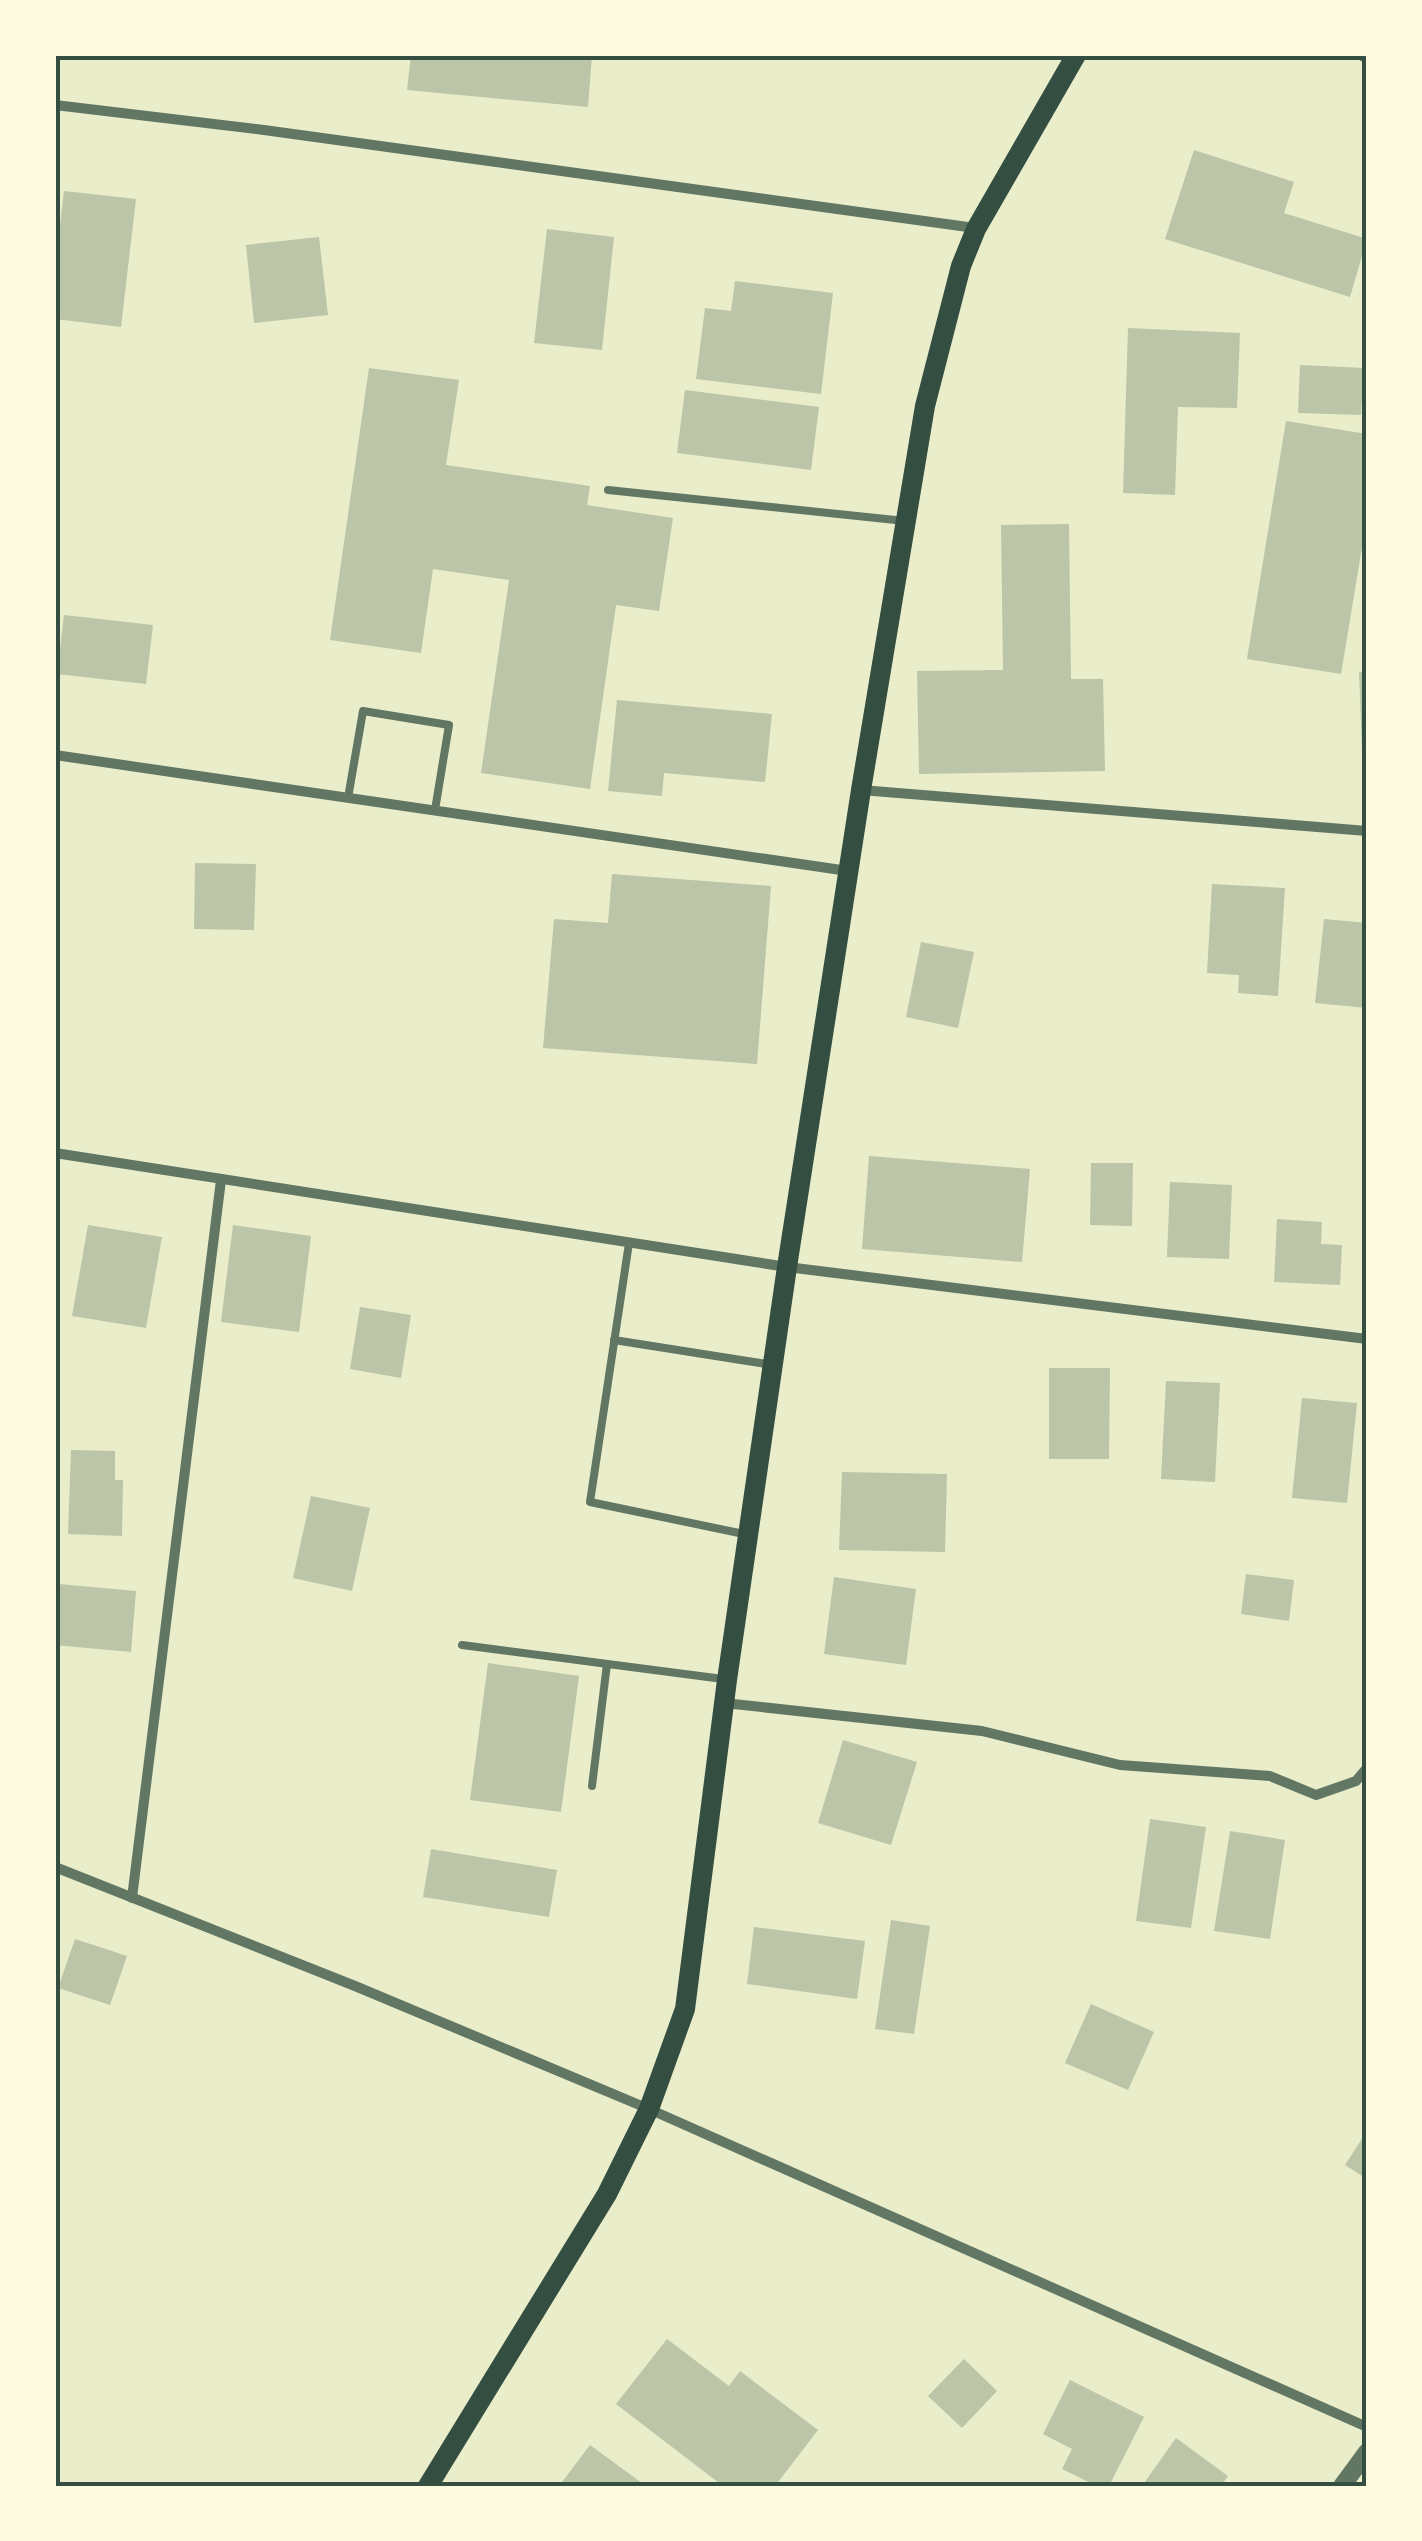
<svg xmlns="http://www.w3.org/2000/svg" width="1422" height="2541" font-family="Mulish,sans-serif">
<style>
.building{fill:#bcc5a7}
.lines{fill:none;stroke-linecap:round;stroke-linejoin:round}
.service{stroke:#617663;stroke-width:8}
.minor{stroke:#617663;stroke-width:10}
.tertiary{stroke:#617663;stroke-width:18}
.secondary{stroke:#344e41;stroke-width:20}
.neatline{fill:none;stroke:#344e41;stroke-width:4}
</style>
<rect width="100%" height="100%" fill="#e9edc9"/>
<g class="building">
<polygon points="411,55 592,55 588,107 407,90"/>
<polygon points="1194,150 1294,182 1284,213 1367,239 1350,297 1165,239"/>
<polygon points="64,191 136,199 121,327 55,319 55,267"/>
<polygon points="547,229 614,237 602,350 534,343"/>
<polygon points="319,237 328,315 254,323 246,245"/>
<polygon points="735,281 833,293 821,394 696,379 705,308 731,311"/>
<polygon points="1128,328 1240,333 1237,408 1178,407 1175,495 1123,493"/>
<polygon points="1300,365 1364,368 1361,415 1298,413"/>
<polygon points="369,368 459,380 446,465 590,486 587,505 673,518 659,611 616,605 590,789 481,773 509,580 433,569 421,653 330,640"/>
<polygon points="685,390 819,407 811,470 677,453"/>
<polygon points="1286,421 1367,434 1367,517 1341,674 1247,659"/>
<polygon points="1069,524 1071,679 1103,679 1105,771 919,774 917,671 1003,670 1001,525"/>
<polygon points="64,615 153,625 146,684 57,674"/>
<polygon points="1367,671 1367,777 1363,777 1359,672"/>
<polygon points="617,700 772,714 765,782 664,773 662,796 608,791"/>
<polygon points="195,863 256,864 254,930 194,929"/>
<polygon points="612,874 771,886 757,1064 543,1048 554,919 608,923"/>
<polygon points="1212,884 1285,888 1278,996 1238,993 1239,975 1207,973"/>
<polygon points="1324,919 1367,923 1367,1008 1315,1003"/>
<polygon points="921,942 974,952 958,1028 906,1017"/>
<polygon points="869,1156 1030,1169 1022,1262 862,1249"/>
<polygon points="1091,1163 1133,1163 1132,1226 1090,1225"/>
<polygon points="1170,1182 1232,1185 1229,1259 1167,1257"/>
<polygon points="1277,1219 1322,1222 1321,1244 1342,1245 1340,1285 1274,1282"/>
<polygon points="88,1225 162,1237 146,1328 72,1316"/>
<polygon points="233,1225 311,1236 299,1332 221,1322"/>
<polygon points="360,1307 411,1315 401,1378 350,1369"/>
<polygon points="1049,1368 1110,1368 1109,1459 1049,1459"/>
<polygon points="1166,1381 1220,1383 1215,1482 1161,1479"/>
<polygon points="1302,1398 1357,1403 1347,1503 1292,1498"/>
<polygon points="71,1450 115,1451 115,1480 123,1480 122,1536 68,1534"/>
<polygon points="842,1472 947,1474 945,1552 839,1550"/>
<polygon points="311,1496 370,1508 352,1591 293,1578"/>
<polygon points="1246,1574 1294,1580 1289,1621 1241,1614"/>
<polygon points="834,1577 916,1589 906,1665 824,1654"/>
<polygon points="59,1584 136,1591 131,1652 55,1645"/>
<polygon points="488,1663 579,1676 561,1812 470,1800"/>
<polygon points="843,1740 917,1762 891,1845 818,1823"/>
<polygon points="1150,1819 1206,1827 1191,1928 1136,1921"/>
<polygon points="1230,1831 1285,1840 1270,1939 1214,1931"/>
<polygon points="431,1849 557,1870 549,1917 423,1897"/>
<polygon points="891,1920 930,1926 914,2034 875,2029"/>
<polygon points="754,1927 865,1941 857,1999 747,1984"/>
<polygon points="75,1939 127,1956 110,2005 58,1988"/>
<polygon points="1091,2004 1154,2032 1128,2090 1065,2063"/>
<polygon points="1367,2131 1367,2179 1345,2165"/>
<polygon points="667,2339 729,2386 740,2371 818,2430 775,2486 723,2486 616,2404"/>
<polygon points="964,2359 997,2391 962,2428 928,2396"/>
<polygon points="1070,2380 1144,2417 1109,2486 1097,2486 1062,2469 1072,2449 1043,2434"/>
<polygon points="1176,2438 1228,2476 1221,2486 1142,2486"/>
<polygon points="590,2445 646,2486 559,2486"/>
</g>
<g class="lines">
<g class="service">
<polyline points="608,490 905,521"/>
<polyline points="348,798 363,711 449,725 435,810"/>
<polyline points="629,1243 590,1502 744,1534"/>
<polyline points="614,1340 773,1365"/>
<polyline points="462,1645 723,1679"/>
<polyline points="592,1786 607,1664"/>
</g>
<g class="minor">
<polyline points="1361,55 1367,59"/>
<polyline points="55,105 264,130 975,228"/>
<polyline points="55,755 848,871"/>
<polyline points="861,790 1367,831"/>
<polyline points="55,1153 787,1267 1367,1339"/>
<polyline points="724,1703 982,1731 1120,1765 1270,1776 1316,1795 1356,1781 1367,1768"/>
<polyline points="55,1867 355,1986 649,2109 1367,2427"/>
<polyline points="132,1898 221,1180"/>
</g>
<polyline class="tertiary" points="1342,2486 1367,2452"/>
<polyline class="secondary" points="428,2486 607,2194 649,2109 685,2009 727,1680 787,1267 861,790 925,406 961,266 976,229 1076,55"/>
</g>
<rect width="1422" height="2541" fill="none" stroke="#fefae0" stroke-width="115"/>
<rect x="58" y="58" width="1306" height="2426" class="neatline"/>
</svg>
